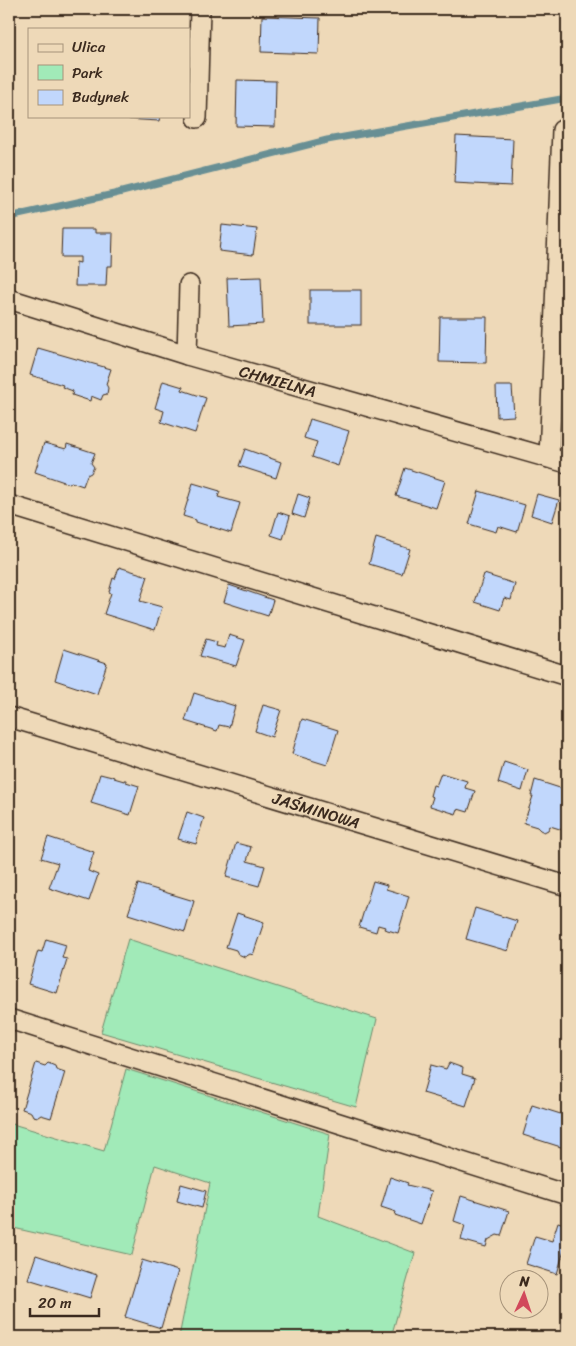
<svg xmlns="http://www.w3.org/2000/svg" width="576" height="1346" font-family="Sriracha,sans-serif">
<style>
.green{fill:#a1eab8;stroke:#6e8a6b}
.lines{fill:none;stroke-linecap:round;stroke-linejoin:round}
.stream{stroke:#678f94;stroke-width:7}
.building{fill:#c1d7fc;stroke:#3b2a1e}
.minor-casing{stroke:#3b2a1e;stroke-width:22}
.minor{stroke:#eed9b8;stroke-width:19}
.labels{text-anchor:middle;stroke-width:4;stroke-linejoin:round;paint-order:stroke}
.street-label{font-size:16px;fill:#3b2a1e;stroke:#eed9b8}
</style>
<rect width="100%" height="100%" fill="#eed9b8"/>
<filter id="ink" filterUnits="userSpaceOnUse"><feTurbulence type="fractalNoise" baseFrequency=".02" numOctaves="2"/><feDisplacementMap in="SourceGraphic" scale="10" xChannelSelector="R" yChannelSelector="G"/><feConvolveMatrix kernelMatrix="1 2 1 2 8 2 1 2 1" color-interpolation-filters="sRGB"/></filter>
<g filter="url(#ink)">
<g class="green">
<polygon points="128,939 377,1019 356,1107 101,1032"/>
<polygon points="126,1069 330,1134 318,1216 415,1253 391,1337 179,1337 210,1183 155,1165 132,1255 9,1227 9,1123 104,1151"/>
</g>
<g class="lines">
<polyline class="stream" points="9,217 114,194 327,140 567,98"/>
</g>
<g class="building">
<polygon points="262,16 320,18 319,54 261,52"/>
<polygon points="237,80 276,81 275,127 236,126"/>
<polygon points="125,116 160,116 159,121 125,119"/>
<polygon points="456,136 513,139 511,186 454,183"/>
<polygon points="222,225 257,229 253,255 219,251"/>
<polygon points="62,229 95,229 95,233 113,233 112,266 107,266 106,286 75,286 76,262 80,263 80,257 61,257"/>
<polygon points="261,277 263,324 229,326 227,278"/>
<rect x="310" y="290" width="51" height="35"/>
<polygon points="440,317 487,317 486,363 439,362"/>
<polygon points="38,348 111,369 106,384 108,388 107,394 103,395 101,400 91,396 90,401 72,395 73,391 62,387 63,385 30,375"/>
<polygon points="163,381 183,387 182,390 206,398 195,433 161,422 164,411 155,408"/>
<polygon points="496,386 512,386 514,416 497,417"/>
<polygon points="310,419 349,431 338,466 312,457 317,442 304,438"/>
<polygon points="44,443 66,449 67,444 95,453 91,463 94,467 91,473 87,475 83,486 71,482 70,484 35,472"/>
<polygon points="245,449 281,462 276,478 239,466"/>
<polygon points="405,468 445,481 436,508 396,496"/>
<polygon points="193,483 220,491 218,497 240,503 231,533 196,522 196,520 183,516"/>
<polygon points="479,491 525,505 517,532 498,526 496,532 469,524"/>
<polygon points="298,494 310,498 304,518 292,514"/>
<polygon points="537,494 559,500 552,522 531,515"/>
<polygon points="278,512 290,516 283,539 271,535"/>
<polygon points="376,538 410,549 402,574 369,564"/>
<polygon points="119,567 148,576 140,601 162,607 155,630 104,614 111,593 109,592 113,578 115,579"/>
<polygon points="484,574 515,584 511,600 504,598 500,610 475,602"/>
<polygon points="229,585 273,600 268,616 224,602"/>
<polygon points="229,635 245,640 236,666 200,656 206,639 217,642 216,646 225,648"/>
<polygon points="64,649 107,663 97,694 55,680"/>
<polygon points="194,693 235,706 229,727 219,725 217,731 185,721"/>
<polygon points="263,705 281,710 272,737 255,731"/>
<polygon points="302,719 338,730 327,765 292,754"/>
<polygon points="504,762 528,770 522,791 498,783"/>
<polygon points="441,773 467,781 465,788 475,791 468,812 458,809 456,814 430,806 433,797 430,796 433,785 436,786"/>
<polygon points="100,774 112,777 113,776 114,778 124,781 124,780 126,780 126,782 139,786 130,815 91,803"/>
<polygon points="535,780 566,790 561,804 567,806 567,827 564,827 563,830 550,826 548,830 544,832 540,830 537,827 524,823 533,796 531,796"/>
<polygon points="187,812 204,818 196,844 178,839"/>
<polygon points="48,837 94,852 88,871 98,875 89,901 49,888 58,863 41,858"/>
<polygon points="236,843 251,847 247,861 265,866 259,886 226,877"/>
<polygon points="373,881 387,885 386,889 409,896 398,933 384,929 385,927 378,925 376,932 359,927"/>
<polygon points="138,884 194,901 185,932 128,914"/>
<polygon points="475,908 517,921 508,951 466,939"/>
<polygon points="237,913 264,922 253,955 250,954 245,957 238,954 236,950 226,947"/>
<polygon points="46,939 66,945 62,958 67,959 57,993 28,984 38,951 42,952"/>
<polygon points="36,1063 45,1066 48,1063 55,1066 56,1069 65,1072 51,1118 41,1115 38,1117 33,1116 31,1112 22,1109"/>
<polygon points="449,1063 463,1068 462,1074 475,1078 466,1106 423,1093 431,1065 446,1069"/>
<polygon points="532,1105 567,1116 567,1136 564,1148 523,1135"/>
<polygon points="390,1177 408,1183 407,1185 432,1191 421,1224 395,1215 396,1212 381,1207"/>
<polygon points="181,1184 206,1191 202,1208 177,1201"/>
<polygon points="461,1196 509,1211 501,1236 497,1235 488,1240 486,1247 461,1240 465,1225 454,1221"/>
<polygon points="558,1222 567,1225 567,1248 565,1247 557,1274 526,1264 535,1236 552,1241"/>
<polygon points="36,1255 97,1275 90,1298 28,1279"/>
<polygon points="142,1260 178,1271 161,1328 125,1317"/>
</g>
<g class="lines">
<g class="minor-casing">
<g id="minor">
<polyline points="197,118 200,9"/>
<path id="s1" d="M9 299 187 355 567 463"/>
<polyline points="187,355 189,285"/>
<polyline points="549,458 562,130"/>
<polyline points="9,505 567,676"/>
<path id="s2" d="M9 717 567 886"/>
<polyline points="9,1019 567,1195"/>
</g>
</g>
<use href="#minor" class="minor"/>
</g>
</g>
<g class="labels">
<g class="street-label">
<text dy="6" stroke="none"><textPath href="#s1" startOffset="281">CHMIELNA</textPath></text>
<text dy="6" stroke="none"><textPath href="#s2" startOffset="321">JAŚMINOWA</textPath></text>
</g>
</g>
<rect width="576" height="1346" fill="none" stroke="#eed9b8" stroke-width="30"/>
<rect x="15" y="15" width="546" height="1316" fill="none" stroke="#3b2a1e" stroke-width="2" filter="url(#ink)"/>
<rect x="28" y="28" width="162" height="90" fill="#eed9b8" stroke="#a6937a"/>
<rect x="38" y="44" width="25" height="8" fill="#eed9b8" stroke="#a6937a"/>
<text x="72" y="52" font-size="15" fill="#3b2a1e">Ulica</text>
<rect x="38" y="65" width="25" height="15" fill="#a1eab8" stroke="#a6937a"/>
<text x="72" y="78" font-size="15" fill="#3b2a1e">Park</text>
<rect x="38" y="90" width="25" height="15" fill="#c1d7fc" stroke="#a6937a"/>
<text x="72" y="102" font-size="15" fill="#3b2a1e">Budynek</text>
<g transform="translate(524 1294) rotate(3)"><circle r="24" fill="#eed9b8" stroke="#a6937a"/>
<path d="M0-4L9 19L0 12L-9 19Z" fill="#d1495b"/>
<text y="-8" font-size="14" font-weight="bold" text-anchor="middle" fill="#3b2a1e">N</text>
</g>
<path d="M30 1308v8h69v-8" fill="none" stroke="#3b2a1e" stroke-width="2.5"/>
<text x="38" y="1308" font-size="15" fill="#3b2a1e" stroke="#eed9b8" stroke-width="4" paint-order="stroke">20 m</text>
</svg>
